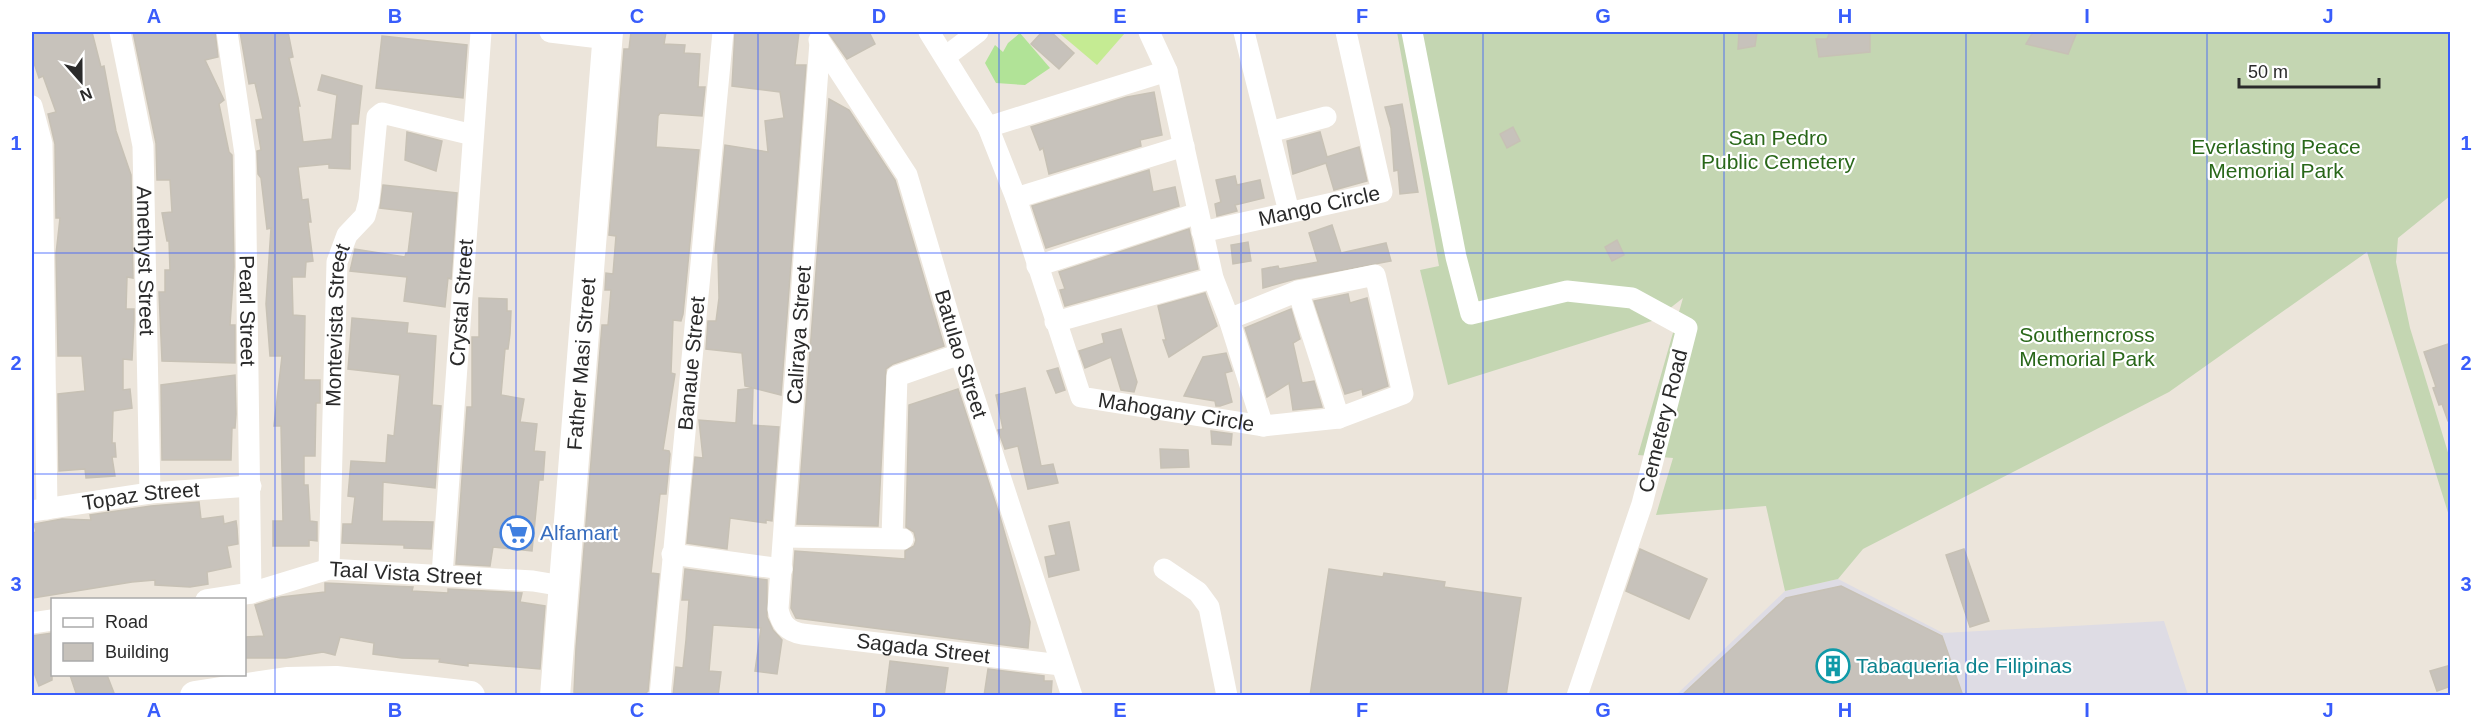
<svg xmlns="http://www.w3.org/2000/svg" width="2482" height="727" font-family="Arial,sans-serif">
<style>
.industrial{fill:#dedce4}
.green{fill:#b1e397}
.cemetery{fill:#c4d6b2}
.pitch{fill:#c5eb93}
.building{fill:#c7c2bb;stroke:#c7c1b5;stroke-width:1.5}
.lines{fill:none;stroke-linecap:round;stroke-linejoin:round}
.street{stroke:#fff;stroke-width:21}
.secondary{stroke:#fff;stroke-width:30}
.grid{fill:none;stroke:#395dfb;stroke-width:1.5;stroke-opacity:0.55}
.labels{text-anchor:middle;stroke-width:4.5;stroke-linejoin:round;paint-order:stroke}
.park-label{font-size:21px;fill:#296719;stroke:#fff}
.street-label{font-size:21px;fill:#2a2a2a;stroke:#fff}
.shop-label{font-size:21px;fill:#366cbe;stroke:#fff;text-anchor:start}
.culture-label{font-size:21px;fill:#0d838f;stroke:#fff;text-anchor:start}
.neatline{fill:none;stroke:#395dfb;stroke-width:2}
.grid-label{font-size:20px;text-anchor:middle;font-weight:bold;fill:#395dfb}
</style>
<rect width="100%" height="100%" fill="#ece5db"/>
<polygon class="industrial" points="1838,579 1943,633 2164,621 2188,695 1675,696 1785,591"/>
<polygon class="green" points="1020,33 1050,68 1025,85 996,83 985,63 995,45 1003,52 1008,43"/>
<polygon class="cemetery" points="1397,32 2450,32 2450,196 2398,238 2396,262 2410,328 2450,459 2450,519 2367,252 2169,392 1863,549 1838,579 1785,591 1766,506 1656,515 1673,458 1638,455 1683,298 1655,320 1448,385 1420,270 1439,266"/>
<polygon class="pitch" points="1058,32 1123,32 1125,33 1097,65"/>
<g class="building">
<polygon points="32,32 92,32 101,67 104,66 116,131 131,175 133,278 127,277 126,309 134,309 134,321 132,360 123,359 123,390 130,389 132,408 113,411 112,443 115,443 116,457 112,457 115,476 86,478 85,469 59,471 58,394 85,391 82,356 58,356 56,254 60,218 56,218 55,144 48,114 56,112 43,76 39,78 32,57"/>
<polygon points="133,32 215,32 218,57 205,60 224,100 219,104 229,152 232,155 234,267 230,325 235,325 235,363 162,361 159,292 165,292 165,270 170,270 169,241 167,241 162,213 172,212 170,180 157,180 156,143"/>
<polygon points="240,32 288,32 293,57 289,58 300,106 298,106 303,142 332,139 337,95 318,90 322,75 362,86 358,124 351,124 350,169 329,168 329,164 298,167 302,200 308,199 311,222 308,222 313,261 306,262 305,277 292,277 293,315 305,316 304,380 320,380 320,403 316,403 315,456 304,456 304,485 308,485 310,521 317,522 317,541 309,540 309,546 273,546 273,521 283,521 281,426 274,426 282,356 270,356 266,304 271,228 267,229 261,178 258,174 257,151 261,150 256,120 263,119 255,83 249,84"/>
<polygon points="631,32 666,32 664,44 685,45 684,53 700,54 698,87 705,87 702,116 660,113 658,116 656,147 699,150 683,314 681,321 673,320 671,373 675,374 663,450 669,451 670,454 666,494 660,494 651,573 659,574 648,691 642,696 598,696 574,692 576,648 602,325 608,325 611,290 605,290 606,273 613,274 616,236 609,235 624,49 629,49"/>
<polygon points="735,32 799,32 795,65 806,65 781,395 745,386 742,353 706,349 708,321 716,321 719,298 718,253 715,253 725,145 768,152 765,121 784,118 780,92 732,86"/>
<polygon points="828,32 869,32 875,44 847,59"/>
<polygon points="1042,32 1051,32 1074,53 1059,69 1031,44"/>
<polygon points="1739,32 1757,32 1755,46 1738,49"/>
<polygon points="1830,32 1870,32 1870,52 1819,57 1816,39 1827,39"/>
<polygon points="2033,32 2077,32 2068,54 2026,44"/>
<polygon points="382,36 467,45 463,98 376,88"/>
<polygon points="1154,92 1162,135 1140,140 1141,146 1049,174 1043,148 1040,150 1031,127 1127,97"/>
<polygon points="829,99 849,110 895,180 944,346 893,364 886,369 878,526 797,524"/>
<polygon points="1402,104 1418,192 1400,194 1398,170 1394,171 1391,128 1385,107"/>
<polygon points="1513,127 1520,141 1507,148 1500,134"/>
<polygon points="407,132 442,141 436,171 405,160"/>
<polygon points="1320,132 1327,157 1359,147 1367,181 1334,190 1326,163 1293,174 1287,141"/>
<polygon points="1149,170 1153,192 1175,187 1179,206 1046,248 1032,206"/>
<polygon points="1235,176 1237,185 1260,180 1264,198 1235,205 1237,211 1217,216 1215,204 1221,202 1216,180"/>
<polygon points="383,185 457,193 451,279 448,278 445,307 404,301 407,277 350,271 355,249 405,257 406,253 408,253 413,212 380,208"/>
<polygon points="1332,225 1341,253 1386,243 1391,261 1295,279 1263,288 1262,269 1278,266 1279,269 1318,262 1309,233"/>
<polygon points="1189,229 1198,269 1065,306 1060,290 1065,289 1059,272"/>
<polygon points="1617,240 1624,255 1612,261 1605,247"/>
<polygon points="1248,242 1251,261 1233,264 1231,245"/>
<polygon points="1205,293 1217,326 1169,357 1163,340 1166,340 1158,306"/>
<polygon points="1348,294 1350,303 1367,298 1388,386 1366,394 1363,395 1362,389 1345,394 1314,301"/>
<polygon points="479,298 507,299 507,311 511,311 510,334 508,349 505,349 501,395 524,399 520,422 537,424 534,451 545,452 543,480 539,480 532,551 493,547 490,566 456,564 467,407 472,407 472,337 479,337"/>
<polygon points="1291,309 1300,339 1293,343 1302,383 1314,381 1322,407 1293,410 1289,383 1267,397 1245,328"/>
<polygon points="352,318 408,323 407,333 436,336 432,405 441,406 435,488 383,482 382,521 433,522 431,549 404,548 404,545 342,543 343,524 352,524 355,497 348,496 351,461 386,463 388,435 394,436 400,375 348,369"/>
<polygon points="1121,329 1137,382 1134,392 1121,390 1111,357 1085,368 1079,351 1104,343 1102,334"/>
<polygon points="2451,343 2451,421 2448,421 2442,404 2439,405 2433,388 2436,387 2424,352"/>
<polygon points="1226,353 1232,371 1225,373 1232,402 1220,406 1216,406 1215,401 1184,396 1203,357"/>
<polygon points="1058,368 1065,390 1056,393 1047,371"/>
<polygon points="235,375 236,414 235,428 232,428 231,460 162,460 161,385"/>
<polygon points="753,388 752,425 779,427 772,521 766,520 766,523 730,518 727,549 687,543 695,457 703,458 699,420 736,423 738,390"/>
<polygon points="1025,388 1041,466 1053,464 1058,483 1028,489 1018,446 1005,449 998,430 1003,429 996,395"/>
<polygon points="958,389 1000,517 1030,622 1028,648 796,618 791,608 795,551 905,559 905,551 914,546 916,540 914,532 906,527 909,405"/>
<polygon points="1211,431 1232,434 1231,445 1212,444"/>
<polygon points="1160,449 1188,450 1189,467 1161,468"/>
<polygon points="199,502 201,519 223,516 224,524 236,521 237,528 238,544 227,546 231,567 207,572 208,584 190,587 155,585 155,580 132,582 32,598 32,533 36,532 34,524 62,519 91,520 90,515 151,506"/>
<polygon points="1069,522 1079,570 1049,577 1045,557 1056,555 1049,526"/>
<polygon points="1640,549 1707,579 1689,619 1626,591"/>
<polygon points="1964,549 1989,621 1970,627 1946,555"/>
<polygon points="685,569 767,580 767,617 773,630 782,640 777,674 755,671 761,628 713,625 709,671 721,672 718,696 673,696 676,667 683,668 686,640 689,600 682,600"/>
<polygon points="1329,569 1383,577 1384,573 1445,582 1444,587 1521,598 1506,696 1310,696"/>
<polygon points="325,583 413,587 412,591 448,593 448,589 522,593 520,602 545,606 540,669 468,663 468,666 439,662 440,659 402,658 373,654 374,643 340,637 335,655 323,652 286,658 244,658 244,637 264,636 255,605 281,597 325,592"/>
<polygon points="1841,586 1942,636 1963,696 1681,696 1786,598"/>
<polygon points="52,633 52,680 39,686 32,667 32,636"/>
<polygon points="890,661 948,668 944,696 886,693"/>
<polygon points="2451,665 2451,686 2437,691 2430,671"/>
<polygon points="988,669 1044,676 1044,681 1052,681 1051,696 984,696"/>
<polygon points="70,675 107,675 114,693 105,696 77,696"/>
</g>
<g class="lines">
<g class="street">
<path id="s1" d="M120 32 143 146 150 493"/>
<path id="s2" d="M227 32 245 154 251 593"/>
<polyline points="550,32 608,39"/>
<path id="s3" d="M929 32 988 127 1016 198 1081 397 1263 426 1339 418 1403 394 1375 275 1298 291 1229 319 1213 278 1167 71 1149 32"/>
<polyline points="1244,32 1289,212"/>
<polyline points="1412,32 1456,257 1471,314 1567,291 1632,298 1687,328 1642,504 1577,696"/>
<path id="s4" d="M819 40 907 175 960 354 1072 696"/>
<path id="s5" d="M820 42 778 609C781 624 787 631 802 634L1061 665"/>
<polyline points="945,57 978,32"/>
<polyline points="32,106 42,144 47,509"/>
<polyline points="988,127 1167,71"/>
<polyline points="1269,132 1326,117"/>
<polyline points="1016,198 1184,146"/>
<path id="s6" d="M1202 232 1382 192 1346 32"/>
<polyline points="1037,266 1198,213"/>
<polyline points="1298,291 1339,418"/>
<polyline points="1229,319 1263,426"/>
<polyline points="1055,322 1213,278"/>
<path id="s7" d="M32 511 150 493 251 486"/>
<polyline points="784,537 903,539"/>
<polyline points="892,538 897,376 960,354"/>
<polyline points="672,554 782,569"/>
<path id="s8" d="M329 569 337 262 347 235 365 216 369 201 377 117 382 113 473 135"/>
<polyline points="1164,569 1198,592 1209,607 1227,696"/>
<path id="s9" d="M442 575 481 32"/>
<path id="s10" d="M206 600 251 593 329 569 533 581 563 586"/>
<polyline points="32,623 52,620"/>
<path id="s11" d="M660 696 723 32"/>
</g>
<g class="secondary">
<polyline points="195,696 287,682 336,681 470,696"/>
<path id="s12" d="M555 696 608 32"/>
</g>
</g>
<path class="grid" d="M275 32V696M516 32V696M758 32V696M999 32V696M1241 32V696M1483 32V696M1724 32V696M1966 32V696M2207 32V696M32 253H2450M32 474H2450"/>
<defs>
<g id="supermarket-ring" transform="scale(1.725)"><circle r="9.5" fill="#fff" stroke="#3f7fe0" stroke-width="1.5"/><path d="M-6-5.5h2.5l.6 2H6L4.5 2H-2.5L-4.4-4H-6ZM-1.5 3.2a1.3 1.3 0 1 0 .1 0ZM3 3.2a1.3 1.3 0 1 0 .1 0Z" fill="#3f7fe0"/></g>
<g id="building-ring" transform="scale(1.725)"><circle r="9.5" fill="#fff" stroke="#0f9aa8" stroke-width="1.5"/><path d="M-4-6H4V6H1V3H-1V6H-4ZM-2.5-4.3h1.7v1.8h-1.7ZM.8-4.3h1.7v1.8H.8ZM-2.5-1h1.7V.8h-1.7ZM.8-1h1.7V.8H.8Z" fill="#0f9aa8"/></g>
</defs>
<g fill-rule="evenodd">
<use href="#supermarket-ring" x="517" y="533"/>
<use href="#building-ring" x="1833" y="666"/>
</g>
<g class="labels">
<g class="park-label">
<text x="1778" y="145">San Pedro<tspan x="1778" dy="24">Public Cemetery</tspan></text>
<text x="2276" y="154">Everlasting Peace<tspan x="2276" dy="24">Memorial Park</tspan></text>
<text x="2087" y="342">Southerncross<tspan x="2087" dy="24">Memorial Park</tspan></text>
</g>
<g class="street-label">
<text dy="7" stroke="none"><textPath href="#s6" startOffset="120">Mango Circle</textPath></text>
<text dy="7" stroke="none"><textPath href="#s1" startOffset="231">Amethyst Street</textPath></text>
<text dy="7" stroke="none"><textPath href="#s9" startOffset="273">Crystal Street</textPath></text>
<text dy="7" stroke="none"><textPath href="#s2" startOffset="280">Pearl Street</textPath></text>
<text dy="7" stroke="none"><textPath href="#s8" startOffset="244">Montevista Street</textPath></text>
<text transform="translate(799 335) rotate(-86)" y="7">Caliraya Street</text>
<text dy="7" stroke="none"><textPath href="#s4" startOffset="348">Batulao Street</textPath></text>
<text dy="7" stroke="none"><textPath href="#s12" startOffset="333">Father Masi Street</textPath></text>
<text dy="7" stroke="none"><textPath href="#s11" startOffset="334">Banaue Street</textPath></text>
<text dy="7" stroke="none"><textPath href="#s3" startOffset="494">Mahogany Circle</textPath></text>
<text transform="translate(1663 421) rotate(-76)" y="7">Cemetery Road</text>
<text dy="7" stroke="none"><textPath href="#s7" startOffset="110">Topaz Street</textPath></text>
<text dy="7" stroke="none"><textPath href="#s10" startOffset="204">Taal Vista Street</textPath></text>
<text dy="7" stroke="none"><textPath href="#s5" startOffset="728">Sagada Street</textPath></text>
</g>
<g class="shop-label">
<text x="540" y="540">Alfamart</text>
</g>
<g class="culture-label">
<text x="1856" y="673">Tabaqueria de Filipinas</text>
</g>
</g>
<rect width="2482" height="727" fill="none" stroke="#ffffff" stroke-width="66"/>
<rect x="51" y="598" width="195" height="78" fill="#ffffff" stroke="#aaaaaa" stroke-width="1.5"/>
<rect x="63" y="618" width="30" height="9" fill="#ffffff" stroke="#aaaaaa" stroke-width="1.5"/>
<text x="105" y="628" font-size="18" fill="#2a2a2a">Road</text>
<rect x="63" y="643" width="30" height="18" fill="#c7c2bb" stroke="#aaaaaa" stroke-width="1.5"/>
<text x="105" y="658" font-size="18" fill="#2a2a2a">Building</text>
<g transform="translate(81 81) rotate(159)" stroke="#ffffff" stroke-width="4.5" paint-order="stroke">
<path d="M0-4.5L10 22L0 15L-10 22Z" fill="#2a2a2a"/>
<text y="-9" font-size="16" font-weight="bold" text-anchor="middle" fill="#2a2a2a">N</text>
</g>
<path d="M2239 78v9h140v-9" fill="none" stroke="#2a2a2a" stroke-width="3"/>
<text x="2248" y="78" font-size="18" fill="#2a2a2a" stroke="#ffffff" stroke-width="4.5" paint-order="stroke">50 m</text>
<rect x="33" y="33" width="2416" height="661" class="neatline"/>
<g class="grid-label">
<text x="154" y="23">A</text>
<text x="395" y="23">B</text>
<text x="637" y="23">C</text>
<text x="879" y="23">D</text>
<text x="1120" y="23">E</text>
<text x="1362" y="23">F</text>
<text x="1603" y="23">G</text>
<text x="1845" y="23">H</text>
<text x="2087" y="23">I</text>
<text x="2328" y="23">J</text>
<text x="16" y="150">1</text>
<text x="2466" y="150">1</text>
<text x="16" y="370">2</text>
<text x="2466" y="370">2</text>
<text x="16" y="591">3</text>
<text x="2466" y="591">3</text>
<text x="154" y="717">A</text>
<text x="395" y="717">B</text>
<text x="637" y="717">C</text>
<text x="879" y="717">D</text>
<text x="1120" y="717">E</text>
<text x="1362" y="717">F</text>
<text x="1603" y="717">G</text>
<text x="1845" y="717">H</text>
<text x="2087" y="717">I</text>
<text x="2328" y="717">J</text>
</g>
</svg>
